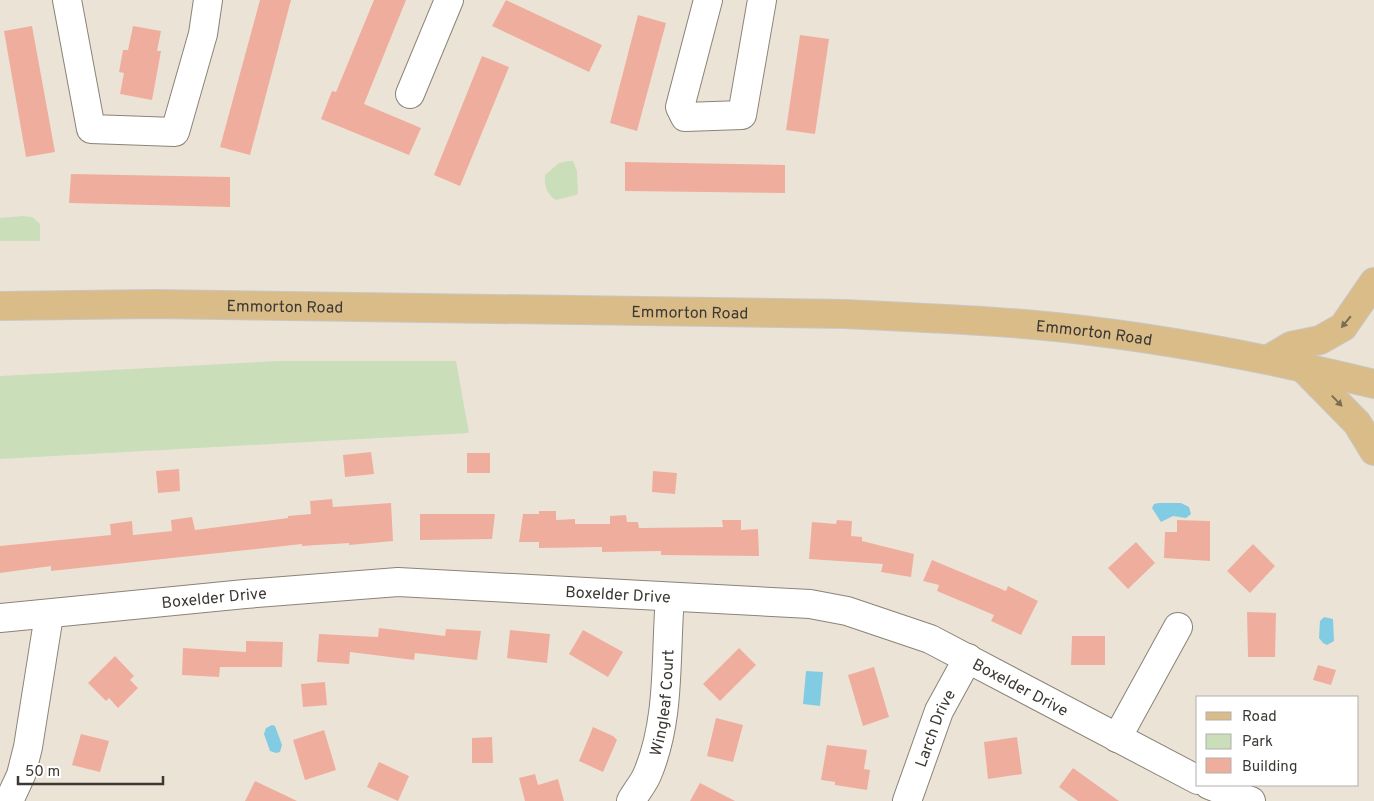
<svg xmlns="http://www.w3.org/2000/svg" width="1374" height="801" font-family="Overpass,sans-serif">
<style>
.green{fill:#cbdeba}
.water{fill:#81cce3}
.building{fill:#efae9d}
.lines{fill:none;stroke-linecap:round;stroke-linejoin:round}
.minor-casing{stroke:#8a8377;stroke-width:30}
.major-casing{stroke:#c8c7c6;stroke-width:30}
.minor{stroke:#fff;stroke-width:28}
.major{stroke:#d9bc88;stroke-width:28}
.oneway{fill:#7b6d55}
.labels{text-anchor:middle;stroke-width:5;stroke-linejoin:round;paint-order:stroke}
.street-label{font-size:16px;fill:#3c3833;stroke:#fff}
</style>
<rect width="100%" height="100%" fill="#ece3d7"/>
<g class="green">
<path d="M568 161H573L577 171 578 193 576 195 556 200C547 195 544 185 545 175L559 163Z"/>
<polygon points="23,216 32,217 40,224 40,241 0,241 0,218"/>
<polygon points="277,361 456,361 469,433 0,459 0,376"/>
</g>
<g class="water">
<polygon points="1159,503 1181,503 1189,507 1191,514 1186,518 1173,516 1161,522 1152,508 1154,504"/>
<polygon points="1324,617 1333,619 1334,641 1327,645 1323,643 1319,638 1320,621"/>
<polygon points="806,671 823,672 820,706 803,704"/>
<polygon points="272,725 275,726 282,745 280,752 276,753 270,751 264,734 266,728"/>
</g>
<g class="building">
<polygon points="260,0 291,0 250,155 220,147"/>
<polygon points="374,0 406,0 364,104 421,128 409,155 321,119 332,91 336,92"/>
<polygon points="506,0 602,45 589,72 492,26"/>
<polygon points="638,15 666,23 637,131 610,123"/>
<polygon points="32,26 55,152 26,157 4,31"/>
<polygon points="133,26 161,31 157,51 161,51 152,100 120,94 124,73 119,72 123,50 128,50"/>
<polygon points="800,35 829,39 815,134 786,130"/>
<polygon points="482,56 509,67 460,186 434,175"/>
<polygon points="625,162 785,165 785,193 625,191"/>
<polygon points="71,174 230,177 230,207 69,203"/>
<polygon points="371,452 374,474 345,477 343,455"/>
<rect x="467" y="453" width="23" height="20"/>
<polygon points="179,469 180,491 158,493 156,471"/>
<polygon points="653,471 677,473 675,494 652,492"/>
<polygon points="332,499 333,507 391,503 393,541 349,545 349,543 302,546 302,544 51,571 51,566 0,573 0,546 111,535 110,524 132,521 133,535 172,531 171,520 192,517 195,530 288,518 288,516 311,514 310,501"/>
<polygon points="539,511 556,511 556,520 575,519 575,524 610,524 610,516 626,515 627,522 638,522 639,528 723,527 722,520 741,520 741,530 758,529 759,556 661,555 661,551 602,552 602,547 539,548 539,542 519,542 523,514 539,514"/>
<polygon points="420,514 495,514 492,539 420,540"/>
<polygon points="837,520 852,521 851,536 862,537 862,541 914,554 911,577 881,572 883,564 809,559 812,522 836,524"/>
<polygon points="1177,520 1210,521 1210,561 1164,558 1165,532 1177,532"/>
<polygon points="1136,542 1155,563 1128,589 1108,568"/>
<polygon points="1253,544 1275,566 1250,593 1227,571"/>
<polygon points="932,560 1006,591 1008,586 1038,601 1021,635 991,621 994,615 937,591 939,585 923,581"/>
<polygon points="1247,612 1276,613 1275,657 1248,657"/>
<polygon points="379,628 445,636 446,629 481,631 477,660 415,653 414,660 350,652 349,664 317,662 319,634 378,637"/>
<polygon points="510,630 550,634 547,663 507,658"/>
<polygon points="583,630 623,652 608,677 569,654"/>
<polygon points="1072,636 1105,636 1105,665 1071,665"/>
<polygon points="246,641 283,642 282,667 220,667 219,677 182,675 183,648 246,652"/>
<polygon points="739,648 756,665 720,701 703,684"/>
<polygon points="115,656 134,676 130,680 138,688 118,708 109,698 106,701 88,683"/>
<polygon points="1318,665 1336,670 1331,685 1313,680"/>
<polygon points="874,667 889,717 863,726 848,675"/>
<polygon points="325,682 327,705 303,707 301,684"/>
<polygon points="716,718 743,725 733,762 707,756"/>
<polygon points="593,727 613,736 617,740 603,772 579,761"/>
<polygon points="324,730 336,770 305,780 293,740"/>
<polygon points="81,734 109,741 100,772 72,765"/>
<polygon points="492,737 493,763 472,763 472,738"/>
<polygon points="1017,737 1022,774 988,779 984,742"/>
<polygon points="827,745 867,750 864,769 870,770 867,790 835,785 835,782 821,780"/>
<polygon points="379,762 409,776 398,801 367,787"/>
<polygon points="1073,768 1119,801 1078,801 1059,787"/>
<polygon points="535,774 538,785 558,779 564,801 525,801 519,778"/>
<polygon points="255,781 297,801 245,801"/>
<polygon points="700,783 735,801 690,801"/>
</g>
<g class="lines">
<g class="minor-casing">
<g id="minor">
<polyline points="67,0 91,129 175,132 203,34 208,0"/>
<polyline points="708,0 680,107 685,117 742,115 762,0"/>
<polyline points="410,94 449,0"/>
<path id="s1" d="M0 618 245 594 398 582 810 604 847 611 930 639 1198 780"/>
<polyline points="1117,738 1178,627"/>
<polyline points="1209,785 1251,801"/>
<polyline points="9,801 21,775 28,747 49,615"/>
<path id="s2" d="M631 801C636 792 643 784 647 775 671 719 665 656 670 597"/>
<path id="s3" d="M907 801 939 711 968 658"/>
</g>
</g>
<g class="major-casing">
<g id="major">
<path id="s4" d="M0 306 153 304 846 314C905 317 965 319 1024 324 1142 334 1259 356 1374 384"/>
<polyline points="1269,359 1291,346 1320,340 1343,327 1374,282"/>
<polyline points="1303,368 1357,423 1374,451"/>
</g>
</g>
<use href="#minor" class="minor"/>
<use href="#major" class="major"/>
</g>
<defs><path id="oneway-solid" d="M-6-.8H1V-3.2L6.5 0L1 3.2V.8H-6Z" transform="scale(1.25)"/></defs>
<g class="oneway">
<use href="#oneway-solid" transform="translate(1346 322) rotate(130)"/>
<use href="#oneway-solid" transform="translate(1337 401) rotate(46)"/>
</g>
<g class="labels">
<g class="street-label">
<text dy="6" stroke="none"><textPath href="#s4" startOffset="285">Emmorton Road</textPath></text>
<text dy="6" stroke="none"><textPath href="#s4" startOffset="690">Emmorton Road</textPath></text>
<text dy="6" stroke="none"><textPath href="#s4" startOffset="1095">Emmorton Road</textPath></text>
<text dy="6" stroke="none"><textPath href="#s1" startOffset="620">Boxelder Drive</textPath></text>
<text dy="6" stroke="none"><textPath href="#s1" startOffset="215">Boxelder Drive</textPath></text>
<text dy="6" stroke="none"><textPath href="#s1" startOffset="1040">Boxelder Drive</textPath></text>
<text dy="6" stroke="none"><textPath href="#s2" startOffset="105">Wingleaf Court</textPath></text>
<text dy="6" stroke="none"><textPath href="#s3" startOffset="78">Larch Drive</textPath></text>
</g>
</g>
<rect x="1196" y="696" width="162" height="90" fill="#ffffff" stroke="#b1afad"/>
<rect x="1206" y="712" width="25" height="8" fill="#d9bc88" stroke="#b1afad"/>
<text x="1242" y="721" font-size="15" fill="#3c3833">Road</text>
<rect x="1206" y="734" width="25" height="15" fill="#cbdeba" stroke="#b1afad"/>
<text x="1242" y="746" font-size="15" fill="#3c3833">Park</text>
<rect x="1206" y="758" width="25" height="15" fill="#efae9d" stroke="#b1afad"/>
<text x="1242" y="771" font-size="15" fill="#3c3833">Building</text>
<path d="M18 776v8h145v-8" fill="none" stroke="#3c3833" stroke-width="2.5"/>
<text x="25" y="776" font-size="15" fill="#3c3833" stroke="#ffffff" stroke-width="4" paint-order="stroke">50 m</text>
</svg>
